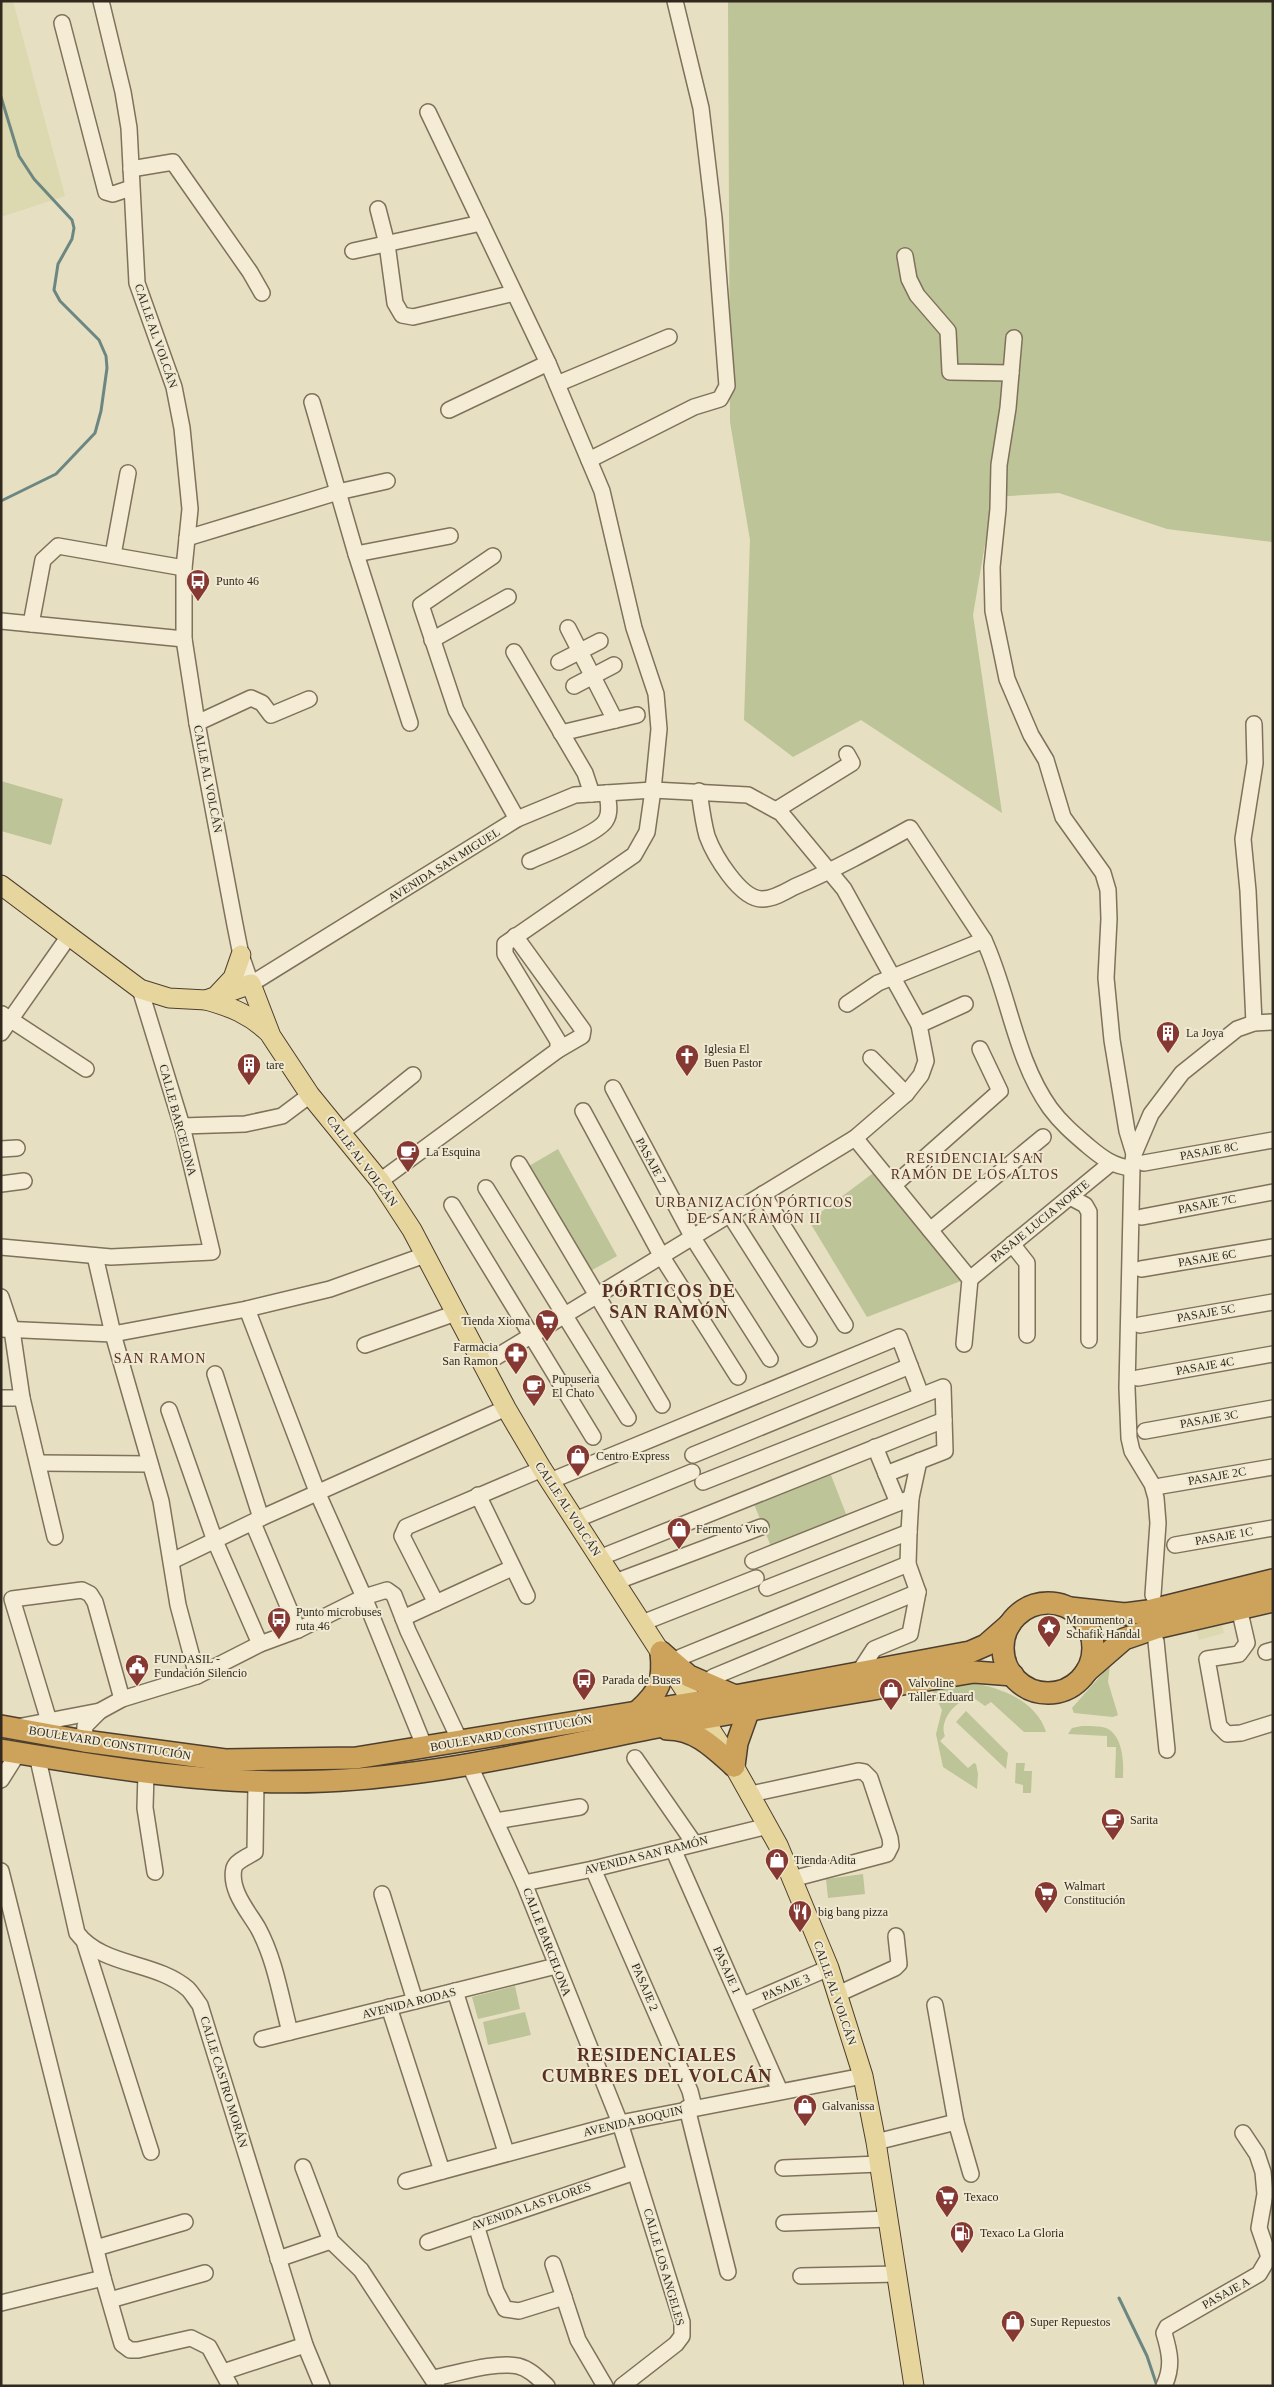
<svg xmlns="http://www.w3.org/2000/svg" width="1274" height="2387" font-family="'Times New Roman',serif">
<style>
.farmland{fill:#dcd8b0}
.green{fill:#bcc498}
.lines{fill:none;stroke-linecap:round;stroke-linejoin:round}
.stream{stroke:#6c8782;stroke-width:3}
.minor-casing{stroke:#7f715b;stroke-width:18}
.major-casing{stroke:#4d3f2f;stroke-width:21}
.highway-casing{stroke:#4d3f2f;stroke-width:24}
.minor{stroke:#f4ecd4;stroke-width:15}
.major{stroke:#e7d59e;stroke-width:19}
.highway{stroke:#cda35c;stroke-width:21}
.labels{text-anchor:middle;stroke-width:4;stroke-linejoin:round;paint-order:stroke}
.street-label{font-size:12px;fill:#31281e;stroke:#f0e9d1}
.poi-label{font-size:12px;fill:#31281e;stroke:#f0e9d1;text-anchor:start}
.neighbourhood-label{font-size:14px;letter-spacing:1px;fill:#583123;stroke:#f0e9d1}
.district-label{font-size:18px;font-weight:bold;letter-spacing:1px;fill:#583123;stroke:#f0e9d1}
</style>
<rect width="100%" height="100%" fill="#e7dfc2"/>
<g class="farmland">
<polygon points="1,1 13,1 65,196 1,217"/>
<polygon points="1222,1624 1224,1633 1199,1640 1196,1631"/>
</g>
<g class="green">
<polygon points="728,1 1273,1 1273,542 1167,529 1059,493 993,497 973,615 1002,813 861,720 793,757 744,720 750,540 730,422"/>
<polygon points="1,781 63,799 51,845 1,831"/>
<polygon points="558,1149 617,1256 587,1273 529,1166"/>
<polygon points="876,1171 961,1281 867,1317 809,1221"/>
<polygon points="829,1470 848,1519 772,1549 752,1499"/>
<polygon points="1110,1665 1108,1682 1118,1715 1113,1717 1074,1713 1072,1708"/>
<path d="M971 1683C1000 1687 1037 1701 1046 1732H1024L991 1702 985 1706 974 1698C958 1697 938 1720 945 1736L940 1741 968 1768 974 1763 976 1764 978 1774 977 1789 943 1767 936 1734 942 1710 932 1690 936 1686Z"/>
<polygon points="966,1711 1008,1753 1006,1769 956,1722"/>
<path d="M1082 1726C1089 1726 1099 1726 1106 1728 1123 1735 1124 1763 1123 1778H1115L1116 1747H1107V1736L1068 1734 1072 1728Z"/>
<polygon points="1016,1763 1025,1763 1024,1771 1032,1771 1031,1793 1023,1793 1023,1785 1015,1783"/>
<polygon points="863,1874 865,1894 828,1898 826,1879"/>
<polygon points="515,1986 520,2009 478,2019 472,1997"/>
<polygon points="525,2012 531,2035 488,2045 483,2022"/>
</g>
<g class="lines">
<g class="stream">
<polyline points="1,97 19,156 34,179 72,220 74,228 72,239 58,264 54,290 60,301 99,340 106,356 107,368 101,411 95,433 56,474 1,501"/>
<polyline points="1119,2298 1147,2356 1157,2386"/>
</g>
<g class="minor-casing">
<g id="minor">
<polyline points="101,1 123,92 129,128 137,283 174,387 182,428 190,509 184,568 184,639 197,723 235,925 241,955 251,984 517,819 575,795 653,790 748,795 781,813 844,889 919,1025 926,1061 921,1075 906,1094 855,1138 483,1365"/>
<polyline points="62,23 106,192 113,194 131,188"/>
<polyline points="428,112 548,363 602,491 634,628 656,694 659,729 653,790 647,832 634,855 505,944 505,954 558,1041 558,1050"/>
<polyline points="131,169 173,162 250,272 262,293"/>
<polyline points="378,209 387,244 395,303 402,315 413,317 514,293"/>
<polyline points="353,251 481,223"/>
<polyline points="905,256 909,279 917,295 948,331 950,372 1011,373"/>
<polyline points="1014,338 1008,408 999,465 998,509 992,567 993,611 1007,679 1031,735 1046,760 1063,817 1103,873 1108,890 1109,919 1106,978 1112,1040 1127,1131 1134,1154"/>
<polyline points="557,384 669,337"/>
<polyline points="312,402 356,554 410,723"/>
<polyline points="449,410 548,363"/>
<polyline points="589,460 694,407 720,399 727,386 714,218 701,108 675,1"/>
<polyline points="187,538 338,492 387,481"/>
<polyline points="356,554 450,536"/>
<polyline points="113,555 128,473"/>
<polyline points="493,556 421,605 456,710 517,819"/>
<polyline points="1,621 184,639"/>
<polyline points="31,624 43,560 58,546 184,568"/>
<polyline points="568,628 615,720"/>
<polyline points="432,640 508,597"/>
<polyline points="514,652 585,773 592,794"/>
<polyline points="559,662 600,641"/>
<polyline points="574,686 614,665"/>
<polyline points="197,723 251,698 262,703 271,715 309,699"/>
<polyline points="561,733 637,715"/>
<path d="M699 791C701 805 703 822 707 836 714 855 740 899 762 899 773 899 785 892 794 887 834 870 872 849 910 828L984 940"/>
<polyline points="776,810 852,763 847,754"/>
<path d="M530 861C545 854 600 833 606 820 611 812 608 801 607 793"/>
<path d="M847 1004 878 983 984 940C1009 994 1015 1059 1050 1108 1061 1123 1074 1134 1088 1146 1101 1157 1114 1167 1132 1168"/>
<polyline points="2,1014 86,1069"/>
<polyline points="1254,1023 1248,891 1243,839 1255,763 1254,724"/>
<polyline points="919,1025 965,1004"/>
<polyline points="1,1033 69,936"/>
<polyline points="871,1058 906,1094"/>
<polyline points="613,1088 693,1238 770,1359"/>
<polyline points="583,1111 662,1257 738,1377"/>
<polyline points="182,1126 245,1124 282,1116 310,1095"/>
<polyline points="340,1134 413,1075"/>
<polyline points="855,1138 970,1279 964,1344"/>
<polyline points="1,1149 17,1148"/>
<polyline points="1144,1163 1273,1140"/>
<polyline points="519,1164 662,1405"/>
<polyline points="380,1181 558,1050 582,1036 583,1030 515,936"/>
<polyline points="1,1184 24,1181"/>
<polyline points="894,1185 1000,1091 980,1049"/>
<polyline points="486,1188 628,1418"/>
<polyline points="763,1194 845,1325"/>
<polyline points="1070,1197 1085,1205 1089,1212 1089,1340"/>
<polyline points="452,1205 593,1437"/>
<polyline points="730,1215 809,1339"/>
<polyline points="1142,1217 1273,1192"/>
<polyline points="930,1230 1043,1137"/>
<polyline points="1012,1244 1027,1263 1027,1335"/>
<polyline points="1,1247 111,1257 212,1252 182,1126 140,989"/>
<polyline points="95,1256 113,1334 161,1501 178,1605 197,1676"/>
<polyline points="1141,1269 1273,1247"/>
<polyline points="970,1279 1111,1163"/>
<polyline points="1,1297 12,1330 22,1398 55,1537"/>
<polyline points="247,1309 318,1494 364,1597 425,1748"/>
<polyline points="1140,1325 1273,1302"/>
<polyline points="1,1329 113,1334 247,1309 330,1289 425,1255"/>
<polyline points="365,1345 456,1313"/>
<polyline points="215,1374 261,1518"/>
<polyline points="1138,1378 1273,1354"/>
<polyline points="1,1398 22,1398"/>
<polyline points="169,1410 215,1541 260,1644"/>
<polyline points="1145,1431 1273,1408"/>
<polyline points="875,1447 898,1503"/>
<polyline points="693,1455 910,1366"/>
<polyline points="39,1463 150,1464"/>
<polyline points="550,1481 899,1337 921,1395"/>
<polyline points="703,1482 943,1387 945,1451 886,1474"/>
<polyline points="1161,1486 1273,1467"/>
<polyline points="478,1495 527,1596"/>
<polyline points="575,1520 692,1472"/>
<polyline points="253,1523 298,1630"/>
<polyline points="1175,1545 1273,1528"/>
<polyline points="599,1558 944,1420"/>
<polyline points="172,1561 261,1518 506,1408"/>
<polyline points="753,1561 911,1498"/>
<polyline points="615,1582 761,1527"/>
<polyline points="767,1588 909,1532"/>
<polyline points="1153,1595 1158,1523 1156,1498 1152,1484 1132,1451 1129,1438 1127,1388 1132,1168 1134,1154 1151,1114 1182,1073 1237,1029 1254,1023 1273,1022"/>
<polyline points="436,1603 402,1536 406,1527 542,1469"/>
<polyline points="1239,1608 1247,1643 1239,1654 1207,1659 1219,1726 1227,1734 1241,1733 1273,1723"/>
<polyline points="403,1618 512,1568"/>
<polyline points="642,1623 756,1578"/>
<polyline points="1156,1641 1167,1750"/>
<polyline points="1266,1652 1273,1650"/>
<polyline points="681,1657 908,1564"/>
<polyline points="859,1672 874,1649 910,1634 918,1592 908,1564 909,1532 911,1498 919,1461"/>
<polyline points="713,1677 918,1592"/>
<polyline points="49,1721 12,1599 82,1590 90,1594 95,1602 122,1699"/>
<polyline points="22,1726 100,1711 122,1699 197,1676 260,1644 298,1630 364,1597 387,1590 394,1595 408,1631 460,1741"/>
<polyline points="84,1741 85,1726 100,1711"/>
<path d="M37 1755 77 1933C103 1967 156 1961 188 1989 192 1993 196 2000 200 2005L305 2345 322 2386"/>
<polyline points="635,1758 694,1843"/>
<polyline points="469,1764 524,1883 620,2123 682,2322 682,2336 676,2344 622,2386"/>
<polyline points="146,1773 145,1808 155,1872"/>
<polyline points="1,1780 18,1753"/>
<path d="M256 1782 255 1852C249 1856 236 1861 234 1868 229 1890 248 1911 258 1928 275 1959 281 1998 290 2032"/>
<polyline points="751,1794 858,1771 864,1772 870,1778 890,1838 891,1846 887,1854 792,1879"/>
<polyline points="496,1821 580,1807"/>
<polyline points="673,1849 780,2091"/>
<polyline points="593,1869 690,2091 694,2107"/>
<polyline points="1,1871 103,2278 122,2344 130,2350 138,2350 191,2338 209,2347 230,2386"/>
<polyline points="524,1883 593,1869 768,1826"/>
<polyline points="382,1894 415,2001"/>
<polyline points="85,1944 151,2152"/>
<polyline points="455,1991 506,2152"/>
<polyline points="838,1994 895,1968 899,1964 896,1936"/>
<polyline points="743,2005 829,1968"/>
<polyline points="935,2005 956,2122 971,2174"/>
<polyline points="389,2007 442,2171"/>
<polyline points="262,2039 556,1966"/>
<polyline points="687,2108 728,2272"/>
<polyline points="876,2142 956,2122"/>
<polyline points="303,2167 331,2241 361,2270 437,2386"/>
<polyline points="783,2168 879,2164"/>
<polyline points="406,2181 620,2123 863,2076"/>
<polyline points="784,2223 888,2219"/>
<polyline points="476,2225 496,2291 505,2309 519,2311 564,2297"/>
<polyline points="428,2242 635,2172"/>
<polyline points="96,2248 185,2222"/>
<polyline points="278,2259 331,2241"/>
<polyline points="553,2264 578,2340 605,2386"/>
<polyline points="801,2276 898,2274"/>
<polyline points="110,2300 205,2273"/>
<polyline points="1,2303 103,2278"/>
<polyline points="223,2372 305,2345"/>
<path d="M433 2378C456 2374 495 2361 518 2366 530 2369 538 2378 547 2386"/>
<path d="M1164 2386C1173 2367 1170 2353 1164 2333L1167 2327 1259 2274 1269 2257 1259 2228 1265 2194 1263 2172 1257 2154 1243 2133"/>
</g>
</g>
<g class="major-casing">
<g id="major">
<polyline points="1,885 140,989 169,998 206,1000 251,984 271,1036 310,1095 380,1181 412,1230 506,1408 542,1469 734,1766 778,1845 829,1968 863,2076 876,2142 914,2386"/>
<polyline points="218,994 233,978 241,955"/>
<path d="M206 1000C231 1007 249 1014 268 1032"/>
</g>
</g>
<g class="highway-casing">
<g id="highway">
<circle cx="1048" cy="1648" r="45"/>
<polyline points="1070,1608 1125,1614 1148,1611 1273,1580"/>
<polyline points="661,1652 689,1676 735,1696"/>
<polyline points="1086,1672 1124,1639 1156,1628 1273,1601"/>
<path d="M638 1711C660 1691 664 1681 661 1652"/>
<polyline points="1,1726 84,1741 225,1760 356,1758 735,1696 970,1652 986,1645 1010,1624"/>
<path d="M667 1729C696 1729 714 1748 734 1766"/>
<path d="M1 1750C108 1768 217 1786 325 1781 439 1776 551 1748 662 1726 765 1706 870 1690 974 1672L1013 1675"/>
<polyline points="734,1766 737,1743 748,1712"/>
</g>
</g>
<use href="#minor" class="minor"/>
<use href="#major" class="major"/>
<use href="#highway" class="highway"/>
</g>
<defs>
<g id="bus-pin" transform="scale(1.25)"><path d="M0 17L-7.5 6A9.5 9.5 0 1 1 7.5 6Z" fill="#863833" stroke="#f0e9d1"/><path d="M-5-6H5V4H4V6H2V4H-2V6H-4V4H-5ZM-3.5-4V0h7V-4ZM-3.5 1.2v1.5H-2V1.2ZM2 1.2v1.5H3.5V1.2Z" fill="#fff"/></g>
<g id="building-pin" transform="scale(1.25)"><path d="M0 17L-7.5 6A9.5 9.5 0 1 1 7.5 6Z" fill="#863833" stroke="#f0e9d1"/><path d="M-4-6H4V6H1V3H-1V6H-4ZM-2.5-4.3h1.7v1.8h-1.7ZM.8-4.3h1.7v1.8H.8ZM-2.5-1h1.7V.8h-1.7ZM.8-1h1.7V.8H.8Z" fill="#fff"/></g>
<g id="church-pin" transform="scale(1.25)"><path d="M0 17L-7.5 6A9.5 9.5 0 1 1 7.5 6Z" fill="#863833" stroke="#f0e9d1"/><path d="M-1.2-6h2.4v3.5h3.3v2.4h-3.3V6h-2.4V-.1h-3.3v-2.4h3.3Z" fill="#fff"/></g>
<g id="cafe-pin" transform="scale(1.25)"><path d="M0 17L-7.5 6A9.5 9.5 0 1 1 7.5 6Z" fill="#863833" stroke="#f0e9d1"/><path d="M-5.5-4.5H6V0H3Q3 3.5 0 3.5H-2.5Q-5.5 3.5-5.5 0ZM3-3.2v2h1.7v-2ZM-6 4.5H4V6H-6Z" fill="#fff"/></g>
<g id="supermarket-pin" transform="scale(1.25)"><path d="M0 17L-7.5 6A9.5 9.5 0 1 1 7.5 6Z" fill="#863833" stroke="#f0e9d1"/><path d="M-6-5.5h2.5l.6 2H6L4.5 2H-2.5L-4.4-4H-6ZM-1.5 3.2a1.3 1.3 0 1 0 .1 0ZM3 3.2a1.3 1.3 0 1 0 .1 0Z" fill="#fff"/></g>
<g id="pharmacy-pin" transform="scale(1.25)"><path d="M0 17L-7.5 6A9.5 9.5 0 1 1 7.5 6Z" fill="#863833" stroke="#f0e9d1"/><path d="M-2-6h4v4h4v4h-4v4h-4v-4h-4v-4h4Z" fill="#fff"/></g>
<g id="shop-pin" transform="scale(1.25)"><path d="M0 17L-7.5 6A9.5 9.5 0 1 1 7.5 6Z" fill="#863833" stroke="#f0e9d1"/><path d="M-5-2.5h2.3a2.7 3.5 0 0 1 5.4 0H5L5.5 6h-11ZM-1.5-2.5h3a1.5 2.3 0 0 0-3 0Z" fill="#fff"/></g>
<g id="sight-pin" transform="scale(1.25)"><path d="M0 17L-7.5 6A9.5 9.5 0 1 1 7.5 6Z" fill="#863833" stroke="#f0e9d1"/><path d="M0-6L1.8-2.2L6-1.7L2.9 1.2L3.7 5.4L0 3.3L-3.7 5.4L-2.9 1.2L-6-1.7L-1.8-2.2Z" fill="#fff"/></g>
<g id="civic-pin" transform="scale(1.25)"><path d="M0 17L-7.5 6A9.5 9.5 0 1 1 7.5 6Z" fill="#863833" stroke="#f0e9d1"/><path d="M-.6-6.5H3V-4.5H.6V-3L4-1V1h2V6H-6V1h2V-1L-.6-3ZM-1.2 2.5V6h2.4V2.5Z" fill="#fff"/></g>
<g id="restaurant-pin" transform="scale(1.25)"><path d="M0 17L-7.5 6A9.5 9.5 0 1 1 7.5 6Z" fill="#863833" stroke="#f0e9d1"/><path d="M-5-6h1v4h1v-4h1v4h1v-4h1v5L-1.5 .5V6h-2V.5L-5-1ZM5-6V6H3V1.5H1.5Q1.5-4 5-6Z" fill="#fff"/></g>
<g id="fuel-pin" transform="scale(1.25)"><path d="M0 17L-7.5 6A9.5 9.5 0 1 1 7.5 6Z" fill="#863833" stroke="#f0e9d1"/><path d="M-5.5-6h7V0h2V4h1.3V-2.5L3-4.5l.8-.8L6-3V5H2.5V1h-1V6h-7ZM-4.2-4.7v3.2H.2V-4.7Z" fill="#fff"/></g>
</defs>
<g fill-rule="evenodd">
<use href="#bus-pin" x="198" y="581"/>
<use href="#building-pin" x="1168" y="1033"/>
<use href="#church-pin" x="687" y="1056"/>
<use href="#building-pin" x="249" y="1065"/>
<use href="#cafe-pin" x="408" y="1152"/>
<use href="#supermarket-pin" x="547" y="1321"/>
<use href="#pharmacy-pin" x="516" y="1354"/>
<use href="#cafe-pin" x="534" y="1386"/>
<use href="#shop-pin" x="578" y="1456"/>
<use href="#shop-pin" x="679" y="1529"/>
<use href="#bus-pin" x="279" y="1619"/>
<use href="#sight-pin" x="1049" y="1627"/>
<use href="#civic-pin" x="137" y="1666"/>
<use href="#bus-pin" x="584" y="1680"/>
<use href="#shop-pin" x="891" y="1690"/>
<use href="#cafe-pin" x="1113" y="1820"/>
<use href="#shop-pin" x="777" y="1860"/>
<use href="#supermarket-pin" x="1046" y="1893"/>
<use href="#restaurant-pin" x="800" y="1912"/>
<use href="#shop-pin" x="805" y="2106"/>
<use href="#supermarket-pin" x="947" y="2197"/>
<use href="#fuel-pin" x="962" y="2233"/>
<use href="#shop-pin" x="1013" y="2322"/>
</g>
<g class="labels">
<g class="street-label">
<text transform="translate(156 336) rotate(71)" y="4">CALLE AL VOLCÁN</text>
<text transform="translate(208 779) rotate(79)" y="4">CALLE AL VOLCÁN</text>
<text transform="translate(444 865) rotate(-32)" y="4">AVENIDA SAN MIGUEL</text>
<text transform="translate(178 1120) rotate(75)" y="4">CALLE BARCELONA</text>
<text transform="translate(1209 1151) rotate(-10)" y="4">PASAJE 8C</text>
<text transform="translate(362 1161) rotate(53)" y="4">CALLE AL VOLCÁN</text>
<text transform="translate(651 1161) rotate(62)" y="4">PASAJE 7</text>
<text transform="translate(1207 1204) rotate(-11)" y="4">PASAJE 7C</text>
<text transform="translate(1040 1221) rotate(-39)" y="4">PASAJE LUCIA NORTE</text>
<text transform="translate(1207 1258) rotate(-9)" y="4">PASAJE 6C</text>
<text transform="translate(1206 1313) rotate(-10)" y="4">PASAJE 5C</text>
<text transform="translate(1205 1366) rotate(-10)" y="4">PASAJE 4C</text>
<text transform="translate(1209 1419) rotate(-10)" y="4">PASAJE 3C</text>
<text transform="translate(1217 1476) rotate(-10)" y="4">PASAJE 2C</text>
<text transform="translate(568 1509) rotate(57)" y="4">CALLE AL VOLCÁN</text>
<text transform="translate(1224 1536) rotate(-10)" y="4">PASAJE 1C</text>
<text transform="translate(511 1733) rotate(-10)" y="4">BOULEVARD CONSTITUCIÓN</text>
<text transform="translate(110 1743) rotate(9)" y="4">BOULEVARD CONSTITUCIÓN</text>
<text transform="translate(646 1855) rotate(-14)" y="4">AVENIDA SAN RAMÓN</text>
<text transform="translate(547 1942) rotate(69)" y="4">CALLE BARCELONA</text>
<text transform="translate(727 1970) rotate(66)" y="4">PASAJE 1</text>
<text transform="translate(645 1987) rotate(67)" y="4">PASAJE 2</text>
<text transform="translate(786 1987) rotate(-23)" y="4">PASAJE 3</text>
<text transform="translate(835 1993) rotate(71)" y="4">CALLE AL VOLCÁN</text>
<text transform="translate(409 2003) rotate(-14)" y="4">AVENIDA RODAS</text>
<text transform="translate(224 2082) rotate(73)" y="4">CALLE CASTRO MORÁN</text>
<text transform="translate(633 2121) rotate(-13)" y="4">AVENIDA BOQUIN</text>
<text transform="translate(531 2206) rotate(-19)" y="4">AVENIDA LAS FLORES</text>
<text transform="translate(664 2267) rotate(74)" y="4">CALLE LOS ANGELES</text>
<text transform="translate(1226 2293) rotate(-29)" y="4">PASAJE A</text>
</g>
<g class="poi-label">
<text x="216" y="585">Punto 46</text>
<text x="1186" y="1037">La Joya</text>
<text x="704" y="1053">Iglesia El<tspan x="704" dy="14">Buen Pastor</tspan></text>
<text x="266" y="1069">tare</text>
<text x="426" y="1156">La Esquina</text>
<text x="530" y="1325" text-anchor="end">Tienda Xioma</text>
<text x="498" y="1351" text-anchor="end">Farmacia<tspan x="498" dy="14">San Ramon</tspan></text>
<text x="552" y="1383">Pupuseria<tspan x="552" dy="14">El Chato</tspan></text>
<text x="596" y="1460">Centro Express</text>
<text x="696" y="1533">Fermento Vivo</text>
<text x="296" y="1616">Punto microbuses<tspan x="296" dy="14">ruta 46</tspan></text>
<text x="1066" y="1624">Monumento a<tspan x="1066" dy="14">Schafik Handal</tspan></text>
<text x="154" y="1663">FUNDASIL -<tspan x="154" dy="14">Fundación Silencio</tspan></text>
<text x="602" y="1684">Parada de Buses</text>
<text x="908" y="1687">Valvoline<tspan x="908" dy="14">Taller Eduard</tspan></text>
<text x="1130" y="1824">Sarita</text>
<text x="794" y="1864">Tienda Adita</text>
<text x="1064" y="1890">Walmart<tspan x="1064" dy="14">Constitución</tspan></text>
<text x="818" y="1916">big bang pizza</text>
<text x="822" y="2110">Galvanissa</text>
<text x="964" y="2201">Texaco</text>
<text x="980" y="2237">Texaco La Gloria</text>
<text x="1030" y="2326">Super Repuestos</text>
</g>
<g class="neighbourhood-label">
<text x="975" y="1163">RESIDENCIAL SAN<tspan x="975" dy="16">RAMÓN DE LOS ALTOS</tspan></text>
<text x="754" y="1207">URBANIZACIÓN PÓRTICOS<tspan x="754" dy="16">DE SAN RAMÓN II</tspan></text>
<text x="160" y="1363">SAN RAMON</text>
</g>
<g class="district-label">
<text x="669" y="1297">PÓRTICOS DE<tspan x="669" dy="21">SAN RAMÓN</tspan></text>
<text x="657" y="2061">RESIDENCIALES<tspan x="657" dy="21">CUMBRES DEL VOLCÁN</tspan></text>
</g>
</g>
<rect width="1274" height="2387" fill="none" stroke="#31281e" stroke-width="5"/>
</svg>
